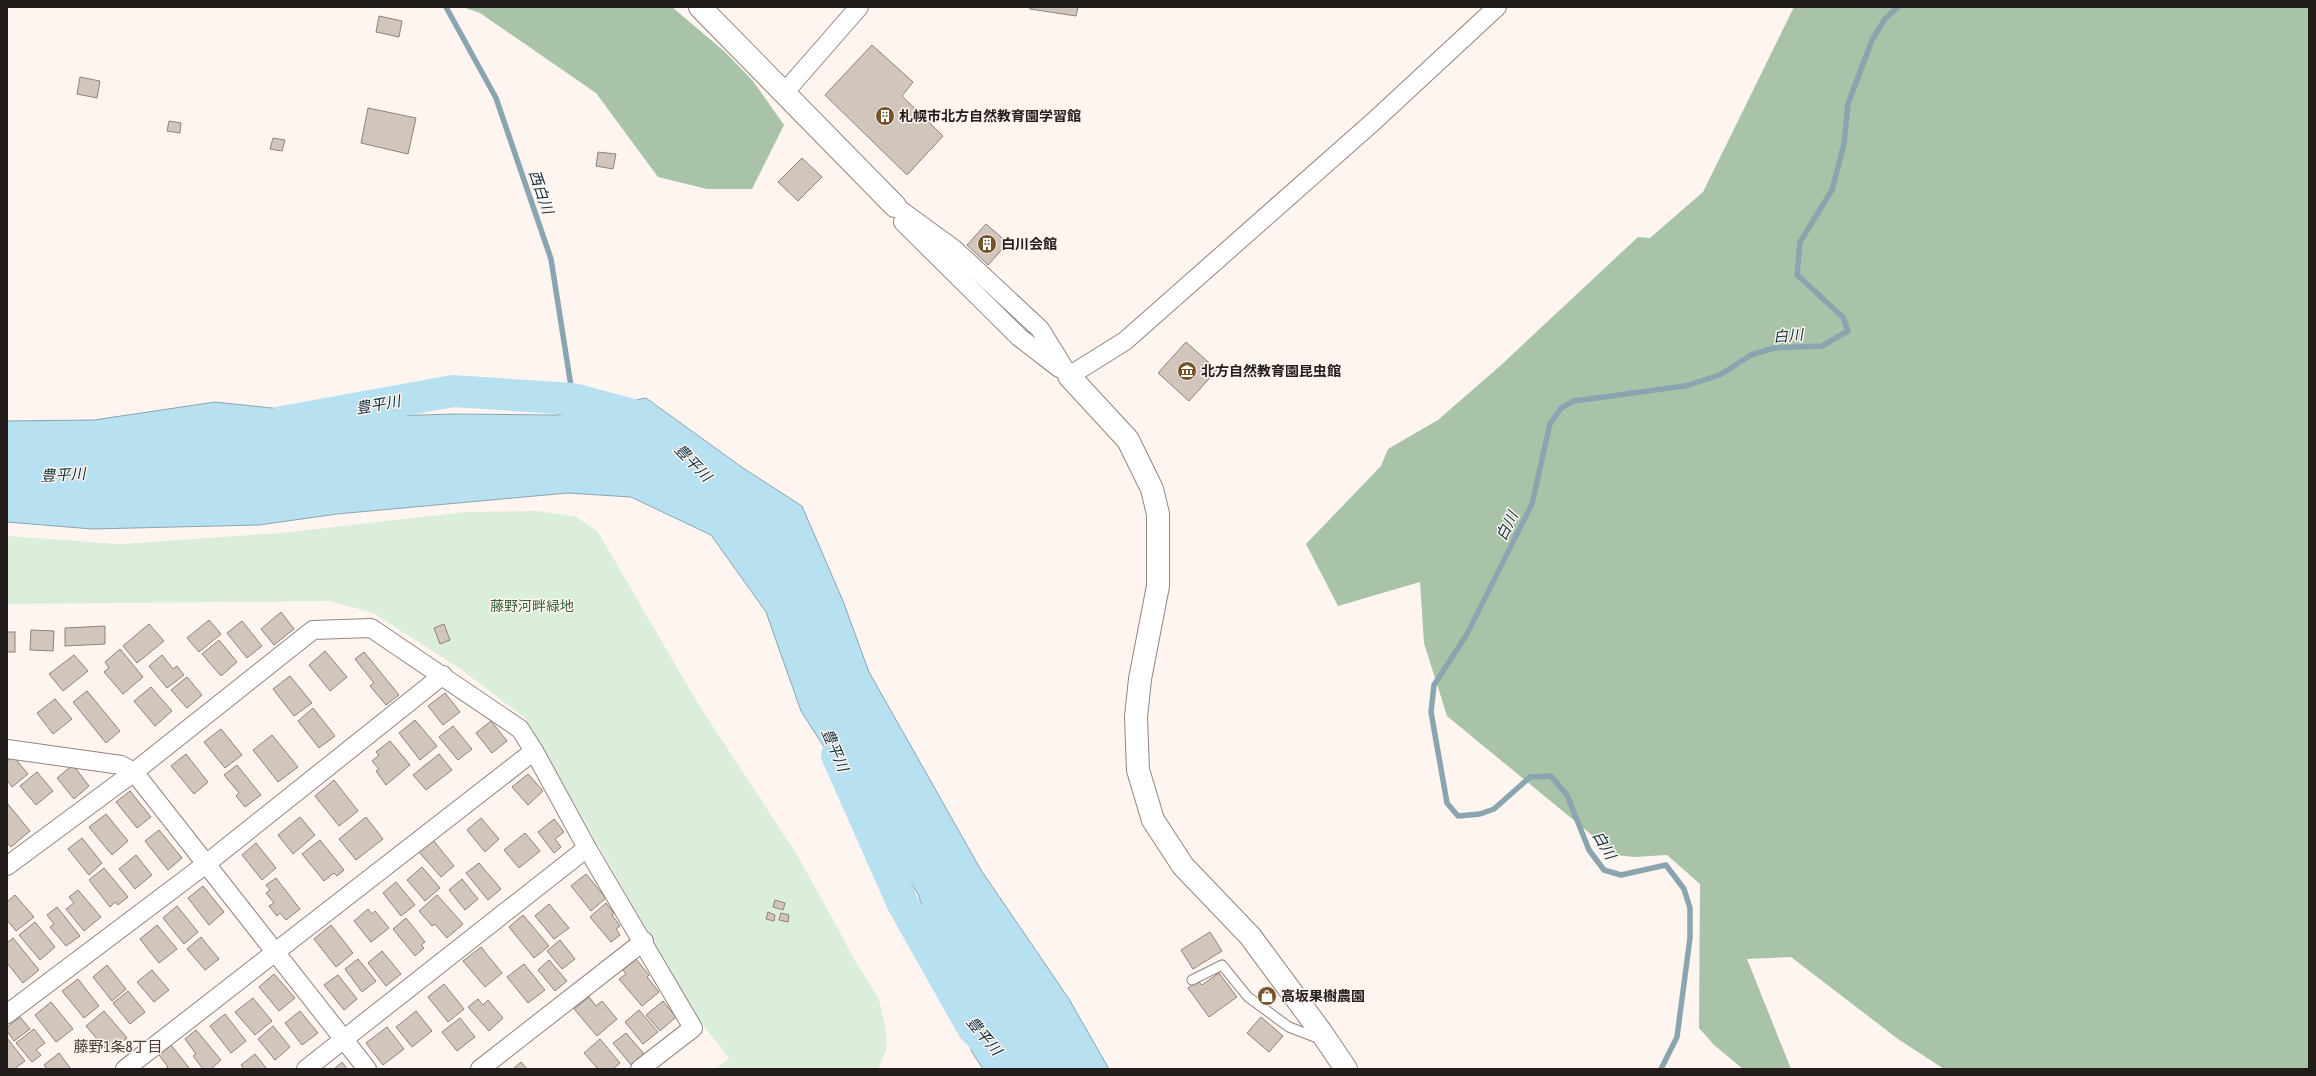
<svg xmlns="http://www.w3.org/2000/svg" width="2316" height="1076" font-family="'Asap Condensed','Noto Sans JP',sans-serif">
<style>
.green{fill:#dbeddb}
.forest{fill:#a8c3a7}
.water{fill:#b7e0f0;stroke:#8aa5b0}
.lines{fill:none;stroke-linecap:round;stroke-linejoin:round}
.stream{stroke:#8aa5b0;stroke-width:5.5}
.river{stroke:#b7e0f0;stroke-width:32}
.building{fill:#d2c5bc;stroke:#8e827a}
.service-casing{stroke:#93857f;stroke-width:11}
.minor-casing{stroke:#93857f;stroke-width:20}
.tertiary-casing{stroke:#93857f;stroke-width:24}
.service{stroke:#fff;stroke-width:9}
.minor{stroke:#fff;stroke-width:18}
.tertiary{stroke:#fff;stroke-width:22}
.labels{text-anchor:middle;stroke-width:3;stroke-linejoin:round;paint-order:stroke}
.poi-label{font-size:14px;font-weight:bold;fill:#221c1a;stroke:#fef5f1;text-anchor:start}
.park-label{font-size:14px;fill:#3b633b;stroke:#fef5f1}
.water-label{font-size:15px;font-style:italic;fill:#0c313e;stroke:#fef5f1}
.neighbourhood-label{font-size:15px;fill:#493d38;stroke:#fef5f1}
</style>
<rect width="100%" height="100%" fill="#fef5f1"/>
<polygon class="green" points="536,511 575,516 598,532 697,702 799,858 856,962 879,999 886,1031 887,1048 878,1069 716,1069 729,1058 699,1020 525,718 459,668 373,613 330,601 7,604 7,536 120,544 281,533 466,512"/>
<g class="forest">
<polygon points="463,7 672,7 725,52 753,81 784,125 752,189 707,189 658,177 596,93 480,13"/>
<polygon points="1794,7 2309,7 2309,1069 1944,1069 1898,1039 1791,957 1747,959 1791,1069 1743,1069 1714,1045 1699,1028 1700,884 1667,855 1634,857 1616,855 1447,716 1424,643 1420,582 1338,606 1306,544 1381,466 1388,449 1438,420 1500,366 1638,237 1650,238 1703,192"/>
</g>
<polygon class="water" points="646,398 743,468 802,506 843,601 869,672 981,870 1069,999 1109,1069 983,1069 972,1052 918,894 801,711 766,612 711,535 631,497 568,493 337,514 259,525 92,529 7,522 7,421 94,420 215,402 357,417 453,414 557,415"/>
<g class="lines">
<g class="stream">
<polyline points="446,7 496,98 551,259 573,399"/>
<polyline points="1661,1069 1677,1037 1690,938 1690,908 1684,889 1666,865 1621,875 1604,870 1589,850 1567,795 1551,776 1530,777 1494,809 1480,814 1458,816 1447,803 1431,712 1434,685 1467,634 1532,504 1550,424 1561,408 1574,401 1685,386 1720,375 1751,355 1774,348 1822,346 1848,331 1843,317 1797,275 1800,242 1832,190 1844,144 1848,104 1872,40 1885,19 1898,7"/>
</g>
<g class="river">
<polyline points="282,422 453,391 573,399 633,415 643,422"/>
<polyline points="837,755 903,904 973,1028 1013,1069"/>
</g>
</g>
<g class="building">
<polygon points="1030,7 1078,7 1076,16 1030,9"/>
<polygon points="379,16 402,21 399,37 376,32"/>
<polygon points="872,45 913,82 902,96 943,136 907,175 825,95"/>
<polygon points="80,77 100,81 97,98 77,94"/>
<polygon points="368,108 416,118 408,154 361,143"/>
<polygon points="169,121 181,123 180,133 167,131"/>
<polygon points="273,138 285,140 282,151 270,149"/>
<polygon points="598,152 616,154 613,169 596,166"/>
<polygon points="802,158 822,177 798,201 778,182"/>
<polygon points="986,224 1008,243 988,265 967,245"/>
<polygon points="1186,342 1217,370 1189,401 1158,373"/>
<polygon points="281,612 294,629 274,645 261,629"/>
<polygon points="209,620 221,634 199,652 187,638"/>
<polygon points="242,621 262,646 247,658 227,633"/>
<polygon points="149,624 164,641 137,663 123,646"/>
<polygon points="444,624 450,640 440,644 434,628"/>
<polygon points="105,626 105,644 65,646 65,628"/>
<polygon points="31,630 54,631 53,651 30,650"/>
<rect x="7" y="632" width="8" height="20"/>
<polygon points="219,640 237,662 221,676 202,654"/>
<polygon points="120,649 143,677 123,694 104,672 109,668 105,662"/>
<polygon points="325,651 347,677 330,691 309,665"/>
<polygon points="364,652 399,695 386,705 370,686 374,683 355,659"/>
<polygon points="74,655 88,671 63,691 49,674"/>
<polygon points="162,655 173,669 177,666 184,675 167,688 149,666"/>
<polygon points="290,676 312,703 294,716 273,689"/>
<polygon points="187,677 202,695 187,708 171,690"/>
<polygon points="151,687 172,711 155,726 134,701"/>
<polygon points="87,691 120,731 106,743 73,702"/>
<polygon points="445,693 460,712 443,725 428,706"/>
<polygon points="55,699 72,719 53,734 37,713"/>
<polygon points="313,708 335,736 319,748 298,721"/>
<polygon points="415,720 437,746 420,760 399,733"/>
<polygon points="491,721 507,741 492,753 476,733"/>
<polygon points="453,726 472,749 458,760 439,737"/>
<polygon points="221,729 242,755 225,768 204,742"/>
<polygon points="272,735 298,767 278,782 253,750"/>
<polygon points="390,741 410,765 386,785 376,771 379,769 372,761 379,755 376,752"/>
<polygon points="186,754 208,782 194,794 171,766"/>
<polygon points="439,754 452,770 426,790 413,775"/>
<polygon points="13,756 28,774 12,787 7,780 7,761"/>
<polygon points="73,765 89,786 74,799 57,778"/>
<polygon points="237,765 261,795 245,807 236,796 239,793 224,775"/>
<polygon points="37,772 53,791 36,805 20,786"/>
<polygon points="528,774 543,791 528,805 512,787"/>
<polygon points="334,780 358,811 339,826 315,796"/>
<polygon points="130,791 151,817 137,828 116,802"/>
<polygon points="7,803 30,831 11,847 7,843"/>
<polygon points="106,814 128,841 112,855 89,827"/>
<polygon points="300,817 315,835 293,854 278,835"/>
<polygon points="366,817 383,839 356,860 339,839"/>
<polygon points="481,818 499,839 485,852 467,830"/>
<polygon points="554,819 564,832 555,839 561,847 554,853 538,832"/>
<polygon points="159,830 182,858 168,870 145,841"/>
<polygon points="525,833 540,851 519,868 504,850"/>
<polygon points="82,838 102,863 89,875 68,849"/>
<polygon points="320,840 344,870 337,876 334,873 324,881 302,854"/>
<polygon points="433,840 454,866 441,877 419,852"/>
<polygon points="256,843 276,868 262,880 242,855"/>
<polygon points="136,855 152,875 135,889 119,869"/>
<polygon points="479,863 501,889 488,900 466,873"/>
<polygon points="422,867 440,888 425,901 407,880"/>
<polygon points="104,868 128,897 118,905 115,902 110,907 89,880"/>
<polygon points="586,874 606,898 591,911 571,886"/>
<polygon points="276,878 300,909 286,920 280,913 277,916 269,906 274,903 266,893 270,890 266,885"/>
<polygon points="462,879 478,899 465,910 449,890"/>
<polygon points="396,882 415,905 401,916 383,893"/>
<polygon points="203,886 224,912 209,925 188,898"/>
<polygon points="78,890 101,917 84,931 66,909 74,903 69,897"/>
<polygon points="15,895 34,917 16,931 7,920 7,902"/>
<polygon points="437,895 463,924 447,938 435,924 432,926 419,911"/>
<polygon points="775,900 785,903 783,910 773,907"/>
<polygon points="606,903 614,913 612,915 620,926 616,929 620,935 611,942 590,917"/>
<polygon points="549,904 569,928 554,939 535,916"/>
<polygon points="177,906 198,932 184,944 163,918"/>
<polygon points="57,907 80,936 66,946 50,927 54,924 47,915"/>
<polygon points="368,909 372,914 375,911 389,928 371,942 354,921"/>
<polygon points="768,912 775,915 774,921 766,919"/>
<polygon points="781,913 789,915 788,922 779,920"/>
<polygon points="523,915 549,946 534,958 509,927"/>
<polygon points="406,918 425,942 421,945 424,948 415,956 393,929"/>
<polygon points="35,922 55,947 40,960 19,935"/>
<polygon points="157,925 177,949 159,963 140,939"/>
<polygon points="331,925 353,953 336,967 314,939"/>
<polygon points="1210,932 1222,951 1193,969 1181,950"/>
<polygon points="201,937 219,959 205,970 187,949"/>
<polygon points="13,938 39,970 23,983 7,963 7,943"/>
<polygon points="560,940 575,959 562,969 547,951"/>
<polygon points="481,947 502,973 485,987 463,961"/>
<polygon points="382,951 401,974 386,986 368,963"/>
<polygon points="358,959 376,981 362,992 345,969"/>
<polygon points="636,959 649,975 647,977 659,992 642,1006 619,979 626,974 623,970"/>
<polygon points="549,960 567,981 555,991 538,970"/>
<polygon points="524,964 545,990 528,1003 507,977"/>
<polygon points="107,965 126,989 112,1001 93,977"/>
<polygon points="152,970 169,990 154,1002 137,982"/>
<polygon points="1219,973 1237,997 1209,1017 1188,988 1198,981 1202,985"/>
<polygon points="274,974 295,998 279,1011 259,987"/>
<polygon points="338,975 357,999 344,1010 324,985"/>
<polygon points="78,979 99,1006 84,1018 62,991"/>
<polygon points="444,984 464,1009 448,1022 428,997"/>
<polygon points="128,991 145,1012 130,1024 113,1003"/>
<polygon points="589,997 596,1006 602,1001 617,1019 597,1036 574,1009"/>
<polygon points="253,998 272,1021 255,1035 235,1012"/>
<polygon points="478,999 483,1005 488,1000 503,1018 489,1031 468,1007"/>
<polygon points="663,1001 676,1017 660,1031 646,1015"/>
<polygon points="51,1002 73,1029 56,1042 35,1015"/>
<polygon points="639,1010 658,1032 643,1044 625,1022"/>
<polygon points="104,1011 127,1038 109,1053 86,1026"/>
<polygon points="300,1011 318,1033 302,1045 285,1023"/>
<polygon points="416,1011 432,1031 412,1047 396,1027"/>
<polygon points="225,1014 246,1041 231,1053 210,1026"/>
<polygon points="20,1017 30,1029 14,1041 7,1031 7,1027"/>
<polygon points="1261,1017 1283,1036 1269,1052 1247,1033"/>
<polygon points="460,1018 475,1037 457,1051 442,1032"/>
<polygon points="273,1026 290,1047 275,1060 258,1039"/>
<polygon points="387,1027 404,1049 383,1065 366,1043"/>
<polygon points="34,1029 45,1043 36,1050 41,1055 32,1062 16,1043"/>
<polygon points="196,1030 221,1060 211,1069 203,1069 193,1056 196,1054 185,1039"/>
<polygon points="626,1033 645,1055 632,1066 613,1043"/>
<polygon points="7,1038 25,1061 14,1069 7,1069"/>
<polygon points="600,1039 620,1063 613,1069 598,1069 584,1053"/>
<polygon points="171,1045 190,1069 165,1069 168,1067 159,1055"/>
<polygon points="59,1053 71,1069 47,1069 44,1065"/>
<polygon points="255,1054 267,1069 244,1069 241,1065"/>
<polygon points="342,1062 347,1069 334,1069"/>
<polygon points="521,1062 527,1069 513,1069"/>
</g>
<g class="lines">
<g class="service-casing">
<polyline id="service" points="1192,980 1222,965 1248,997 1289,1027 1320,1039"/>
</g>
<g class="minor-casing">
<g id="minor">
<polyline points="784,93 859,7"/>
<polyline points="895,206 954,249 1040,329 1069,376"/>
<polyline points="903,222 1019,337 1059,368"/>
<polyline points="1069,376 1125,341 1373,122 1497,7"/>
<polyline points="7,749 121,765 134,772 367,1069"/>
<polyline points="7,866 134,772 313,630 371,628 520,729 534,751 587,848 693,1028 640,1069"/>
<polyline points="7,1014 206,864 443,675"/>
<polyline points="125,1069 534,751"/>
<polyline points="306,1069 587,848"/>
<polyline points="480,1069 644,941"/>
</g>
</g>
<g class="tertiary-casing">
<g id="tertiary">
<polyline points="700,7 895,206"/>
<polyline points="1069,376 1128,440 1152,489 1158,514 1158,586 1140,679 1136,717 1138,770 1153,820 1183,866 1250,936 1321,1032 1346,1069"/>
</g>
</g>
<use href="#service" class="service"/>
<use href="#minor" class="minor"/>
<use href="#tertiary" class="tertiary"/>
</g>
<defs>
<g id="building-disc" transform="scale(1)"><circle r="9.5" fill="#735429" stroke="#fef5f1"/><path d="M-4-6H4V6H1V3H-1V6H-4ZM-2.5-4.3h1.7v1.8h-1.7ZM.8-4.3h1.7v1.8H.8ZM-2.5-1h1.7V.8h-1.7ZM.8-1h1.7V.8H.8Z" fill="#fff"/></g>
<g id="museum-disc" transform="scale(1)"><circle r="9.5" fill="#735429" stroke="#fef5f1"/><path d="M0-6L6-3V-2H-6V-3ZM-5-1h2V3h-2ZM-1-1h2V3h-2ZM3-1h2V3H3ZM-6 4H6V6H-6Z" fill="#fff"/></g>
<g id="shop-disc" transform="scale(1)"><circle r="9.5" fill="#735429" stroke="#fef5f1"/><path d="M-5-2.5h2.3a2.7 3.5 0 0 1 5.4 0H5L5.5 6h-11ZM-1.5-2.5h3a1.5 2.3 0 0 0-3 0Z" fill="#fff"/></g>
</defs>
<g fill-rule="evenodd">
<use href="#building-disc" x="885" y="116"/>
<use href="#building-disc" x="987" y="244"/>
<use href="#museum-disc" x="1187" y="371"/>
<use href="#shop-disc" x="1267" y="996"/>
</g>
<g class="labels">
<g class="poi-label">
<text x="899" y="121">札幌市北方自然教育園学習館</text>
<text x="1001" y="249">白川会館</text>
<text x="1201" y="376">北方自然教育園昆虫館</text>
<text x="1281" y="1001">高坂果樹農園</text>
</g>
<g class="park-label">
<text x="532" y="611">藤野河畔緑地</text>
</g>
<g class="water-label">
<text transform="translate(541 192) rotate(71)" y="5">西白川</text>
<text transform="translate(1788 336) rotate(-5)" y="5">白川</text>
<text transform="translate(378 405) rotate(-10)" y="5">豊平川</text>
<text transform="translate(693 463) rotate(46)" y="5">豊平川</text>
<text transform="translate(63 475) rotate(-3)" y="5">豊平川</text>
<text transform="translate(1507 526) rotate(-64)" y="5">白川</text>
<text transform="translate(835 750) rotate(67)" y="5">豊平川</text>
<text transform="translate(1604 845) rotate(60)" y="5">白川</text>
<text transform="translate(984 1036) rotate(50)" y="5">豊平川</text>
</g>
<g class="neighbourhood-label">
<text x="118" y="1052">藤野1条8丁目</text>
</g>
</g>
<rect width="2316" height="1076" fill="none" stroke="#221c1a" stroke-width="16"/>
</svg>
